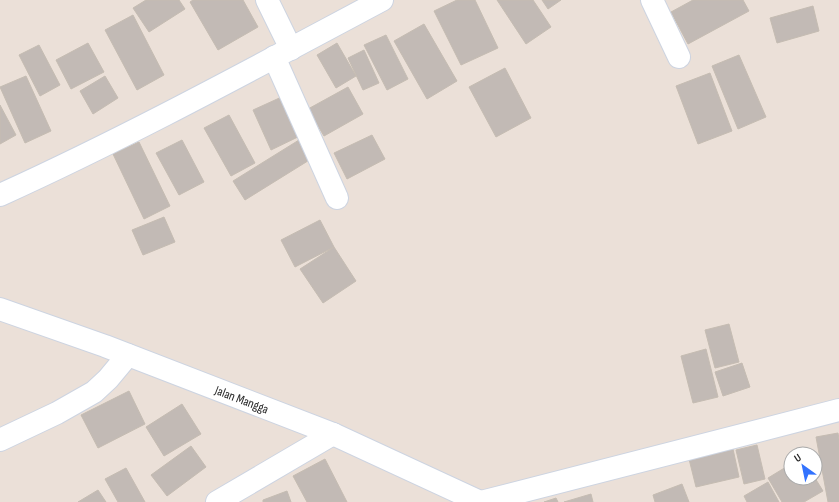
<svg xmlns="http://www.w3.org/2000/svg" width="839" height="502" font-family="'Sofia Sans Condensed',sans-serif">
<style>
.building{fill:#c2bab5;stroke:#c5bcb2}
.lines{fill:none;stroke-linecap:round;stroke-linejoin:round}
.minor-casing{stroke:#cdd4e1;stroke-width:24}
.minor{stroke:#fff;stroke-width:22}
.labels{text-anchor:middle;stroke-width:3;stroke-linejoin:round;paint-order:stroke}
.street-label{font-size:13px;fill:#272727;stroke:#fff}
</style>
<rect width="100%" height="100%" fill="#ebe0d8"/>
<g class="building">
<polygon points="146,0 179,0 185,9 149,32 133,8"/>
<polygon points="193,0 243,0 258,27 218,50 190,2"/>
<polygon points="457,0 475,0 498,48 461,65 434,11"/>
<polygon points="497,0 533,0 551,27 526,44"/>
<polygon points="542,0 561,0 548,9"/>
<polygon points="693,0 743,0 749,11 688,44 671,12"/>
<polygon points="813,6 819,31 777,43 770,18"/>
<polygon points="133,15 164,75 137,90 105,30"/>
<polygon points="424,24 457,81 427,99 394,41"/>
<polygon points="386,35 408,79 387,90 364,45"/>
<polygon points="88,43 104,72 71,89 56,60"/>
<polygon points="337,43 356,76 336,88 317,55"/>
<polygon points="39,45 60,85 40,96 19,55"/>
<polygon points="364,50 379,83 363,90 348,58"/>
<polygon points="739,55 766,117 738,129 712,66"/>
<polygon points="505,68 531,118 496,137 469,87"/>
<polygon points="710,73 732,131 698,144 676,86"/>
<polygon points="26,76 51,131 25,143 0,87"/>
<polygon points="105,76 118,98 93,114 80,91"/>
<polygon points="348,87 363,114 324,136 308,109"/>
<polygon points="286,95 304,134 271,150 253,110"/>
<polygon points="0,105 16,135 0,144"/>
<polygon points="229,115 255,163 231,176 204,128"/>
<polygon points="372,135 385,159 347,179 334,153"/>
<polygon points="182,140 204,182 179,195 156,153"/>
<polygon points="299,140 311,159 245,200 233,181"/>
<polygon points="139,142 170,206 144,219 113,154"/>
<polygon points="164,217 175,242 143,255 132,230"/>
<polygon points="320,220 334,247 295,267 281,240"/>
<polygon points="334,247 356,281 323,303 300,269"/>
<polygon points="729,324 739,362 715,368 705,330"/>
<polygon points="706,349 718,397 693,403 681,356"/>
<polygon points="742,363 750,387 723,396 715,372"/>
<polygon points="129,391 145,424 98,448 81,415"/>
<polygon points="182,404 201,434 164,456 146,427"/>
<polygon points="838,433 839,439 839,502 828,502 816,437"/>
<polygon points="757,445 765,479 744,484 736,450"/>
<polygon points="191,446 206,467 167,496 151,475"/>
<polygon points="733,449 739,477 696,487 689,459"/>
<polygon points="325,459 347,502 307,502 293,476"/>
<polygon points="791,464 791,478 815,478 823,491 804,502 782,502 768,478"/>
<polygon points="126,468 145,502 118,502 105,479"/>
<polygon points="768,482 779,502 747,502 744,496"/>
<polygon points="682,484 689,502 655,502 653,495"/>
<polygon points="98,490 106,502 78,502"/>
<polygon points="287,491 291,502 263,502 263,500"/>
<polygon points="591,494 593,502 564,502"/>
<polygon points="556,498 558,502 544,502"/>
</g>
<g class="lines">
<g class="minor-casing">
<g id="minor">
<polyline points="267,0 291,49"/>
<polyline points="652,0 679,57"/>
<polyline points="274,57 337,198"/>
<path d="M0 195C130 136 256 67 382 0"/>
<polyline points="0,309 105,346 333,434 480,502"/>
<polyline points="0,440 57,413 94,392 108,379 128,355"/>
<polyline points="217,502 333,434"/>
<polyline points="481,502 839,410"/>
</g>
</g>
<use href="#minor" class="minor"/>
</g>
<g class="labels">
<g class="street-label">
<text transform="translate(242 399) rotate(21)" y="5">Jalan Mangga</text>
</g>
</g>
<g transform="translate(803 466) rotate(327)"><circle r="19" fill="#ffffff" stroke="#a9a9a9"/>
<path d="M0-3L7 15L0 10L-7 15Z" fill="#3272fe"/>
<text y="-6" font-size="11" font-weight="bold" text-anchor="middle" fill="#272727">U</text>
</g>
</svg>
